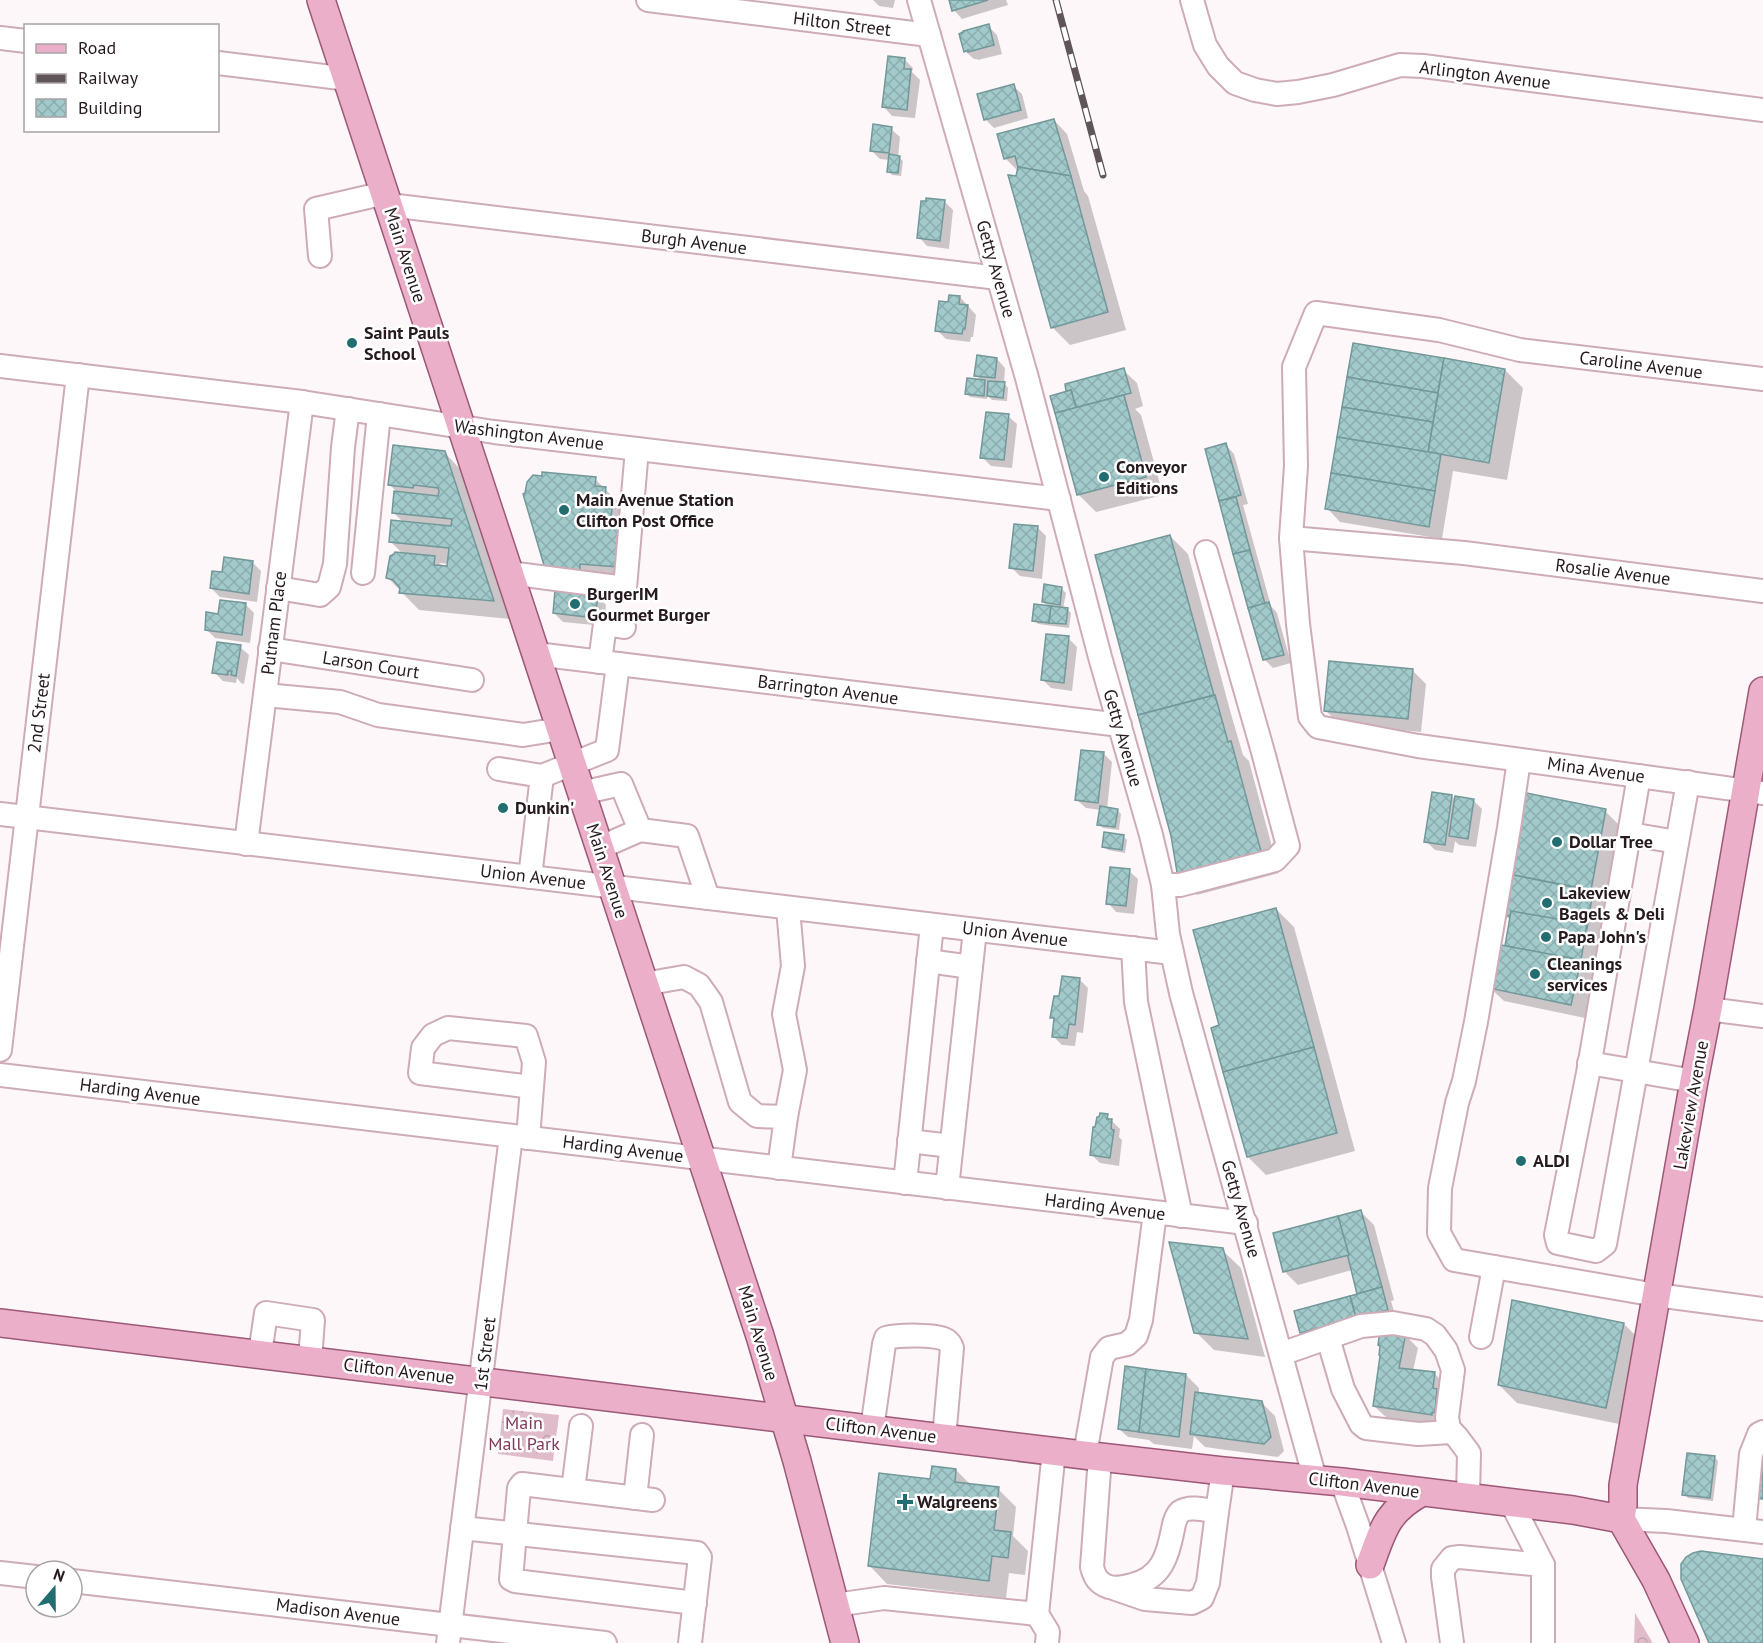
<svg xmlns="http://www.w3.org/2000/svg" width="1763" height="1643" font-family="'PT Sans',sans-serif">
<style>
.park{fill:url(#park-crowns)}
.shadow{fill:#0003;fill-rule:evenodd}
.building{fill:url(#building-cross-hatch);stroke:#72989a;stroke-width:1.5}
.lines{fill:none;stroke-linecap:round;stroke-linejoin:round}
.minor-casing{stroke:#cdacb8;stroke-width:26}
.major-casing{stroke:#9d5877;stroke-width:30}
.minor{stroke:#fff;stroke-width:22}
.major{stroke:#ebafca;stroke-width:27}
.rail-casing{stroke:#60565a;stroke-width:7}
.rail{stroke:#fff;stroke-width:4.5;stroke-dasharray:14;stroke-linecap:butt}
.poi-dot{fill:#216d70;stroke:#fff;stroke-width:2}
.labels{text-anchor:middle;stroke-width:5;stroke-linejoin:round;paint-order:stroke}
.street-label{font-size:18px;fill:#261a1f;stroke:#fff}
.poi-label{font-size:18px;font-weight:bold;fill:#261a1f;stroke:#fff;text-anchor:start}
.park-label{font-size:18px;fill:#7f3959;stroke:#fff}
</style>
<defs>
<pattern id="park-crowns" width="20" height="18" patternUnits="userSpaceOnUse" patternTransform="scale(1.5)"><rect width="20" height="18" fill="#e0bcca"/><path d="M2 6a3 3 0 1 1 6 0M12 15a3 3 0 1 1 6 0" fill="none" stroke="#c0a1ad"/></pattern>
<pattern id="building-cross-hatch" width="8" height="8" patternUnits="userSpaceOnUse" patternTransform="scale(1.5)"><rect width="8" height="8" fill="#a2cacb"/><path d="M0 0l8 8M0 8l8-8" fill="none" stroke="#8badae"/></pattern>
</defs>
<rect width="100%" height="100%" fill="#fef7f9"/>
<g class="park">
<polygon points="503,1409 559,1415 553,1461 498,1454"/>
<polygon points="1635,1613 1651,1640 1652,1643 1634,1643"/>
</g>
<g class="shadow">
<polygon points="873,0 895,0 893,8 879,6"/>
<polygon points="951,0 1006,0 1008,5 962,19 954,10"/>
<polygon points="988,26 997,35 1002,54 978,60 977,59 974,59 965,51"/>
<polygon points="904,59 913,68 912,72 920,80 915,118 892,116 884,107"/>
<polygon points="1013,86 1022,94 1028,118 994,128 985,119"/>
<polygon points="1054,120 1067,134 1084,191 1088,196 1126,330 1070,345 1052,327 1017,178 1019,172 1005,158"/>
<polygon points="891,129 900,137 898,157 903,161 901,176 892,175 888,171 890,160 880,159 871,150"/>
<polygon points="944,201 953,210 949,249 927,246 919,237"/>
<polygon points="960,297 976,315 973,337 971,337 970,342 946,339 937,330 949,304"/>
<polygon points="1354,345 1505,370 1523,388 1507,480 1453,471 1442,539 1340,522 1327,508"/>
<polygon points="997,359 1005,368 1004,383 1008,388 1007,401 992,400 987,395 987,399 970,397 966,393 982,381 976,375"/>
<polygon points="1123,370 1137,383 1143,406 1135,409 1141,415 1163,495 1096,512 1078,494 1069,392 1068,390"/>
<polygon points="1008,416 1017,424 1012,468 991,466 982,457"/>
<polygon points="1226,445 1234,454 1248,504 1243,505 1271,606 1277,613 1291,663 1273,668 1264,659 1206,450"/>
<path d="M444 452 462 471 510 619 419 610 388 578 404 555 390 541 404 523 393 512 398 493 390 485ZM439 563 449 564V568L444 567Z"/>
<polygon points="595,479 623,507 636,584 566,589"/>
<polygon points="1038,528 1046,536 1042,579 1020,576 1011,567"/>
<polygon points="1170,536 1188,554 1231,714 1243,755 1249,761 1279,873 1197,895 1179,877 1173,836 1096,556"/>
<polygon points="252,562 261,571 257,602 220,597 211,588"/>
<polygon points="1062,589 1066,593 1063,609 1067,609 1071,613 1069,628 1038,624 1034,620 1049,607 1043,602"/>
<polygon points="597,596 606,605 604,626 563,622 554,613"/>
<polygon points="245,604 254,613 250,643 215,638 206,629 219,615"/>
<polygon points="1068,638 1077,647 1072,691 1051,688 1042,679"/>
<polygon points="240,647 249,655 244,684 241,683 237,678 236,683 223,681 214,672"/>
<polygon points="1412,670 1426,684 1421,732 1339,724 1325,710"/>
<polygon points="1104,754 1112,762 1107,809 1117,810 1121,814 1119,830 1103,828 1099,824 1101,810 1086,808 1077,800"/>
<polygon points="1523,794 1605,811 1623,829 1585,1018 1504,1001 1490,988 1507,948 1511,921 1504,914"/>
<polygon points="1452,796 1456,801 1473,800 1482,809 1476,847 1459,845 1455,841 1453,853 1435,850 1426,841"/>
<polygon points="1123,836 1127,840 1125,853 1108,850 1104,847"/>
<polygon points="1129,871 1138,879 1134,914 1116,912 1108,903"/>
<polygon points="1276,909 1294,927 1355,1151 1266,1175 1248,1157 1221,1027"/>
<polygon points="1080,980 1088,988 1083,1033 1077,1032 1075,1046 1062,1045 1053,1036 1055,1021 1052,1017"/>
<polygon points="1107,1116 1120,1129 1119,1137 1122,1140 1119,1166 1100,1163 1091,1154"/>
<polygon points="1360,1211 1374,1225 1394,1300 1391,1301 1396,1318 1310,1341 1301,1332 1359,1295 1352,1270 1298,1285 1285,1272 1275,1234"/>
<polygon points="1222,1250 1241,1268 1265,1357 1214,1350 1196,1332"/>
<polygon points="1624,1324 1642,1342 1624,1425 1517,1403 1499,1385"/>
<polygon points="1405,1335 1418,1348 1413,1371 1434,1373 1448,1387 1445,1426 1388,1419 1374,1406"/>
<polygon points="1186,1375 1199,1388 1199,1394 1261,1402 1275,1416 1284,1451 1278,1457 1205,1447 1194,1436 1192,1449 1154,1444 1149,1440 1128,1437 1119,1429"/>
<polygon points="1714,1457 1718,1461 1713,1501 1688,1498 1684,1494"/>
<polygon points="956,1470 971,1485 998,1489 1016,1507 1013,1536 1028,1551 1025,1575 1009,1573 1006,1598 887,1584 869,1565 932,1481"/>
</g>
<g class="building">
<polygon points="949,0 988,0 952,11"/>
<polygon points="989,24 994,45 968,52 968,50 964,52 959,34 963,32 963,31"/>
<polygon points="888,56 905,58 904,69 911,69 907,110 882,107"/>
<polygon points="1014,84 1021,110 984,120 977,94"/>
<polygon points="1054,119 1071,176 1018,167 1015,156 1004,159 997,134"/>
<polygon points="873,124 892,127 889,153 870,151"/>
<polygon points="889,154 900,156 898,173 887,172"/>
<polygon points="1018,167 1071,176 1108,312 1051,328 1008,175 1016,176"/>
<polygon points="926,198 945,200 940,241 917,238 921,201 926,201"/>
<polygon points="949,295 960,296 959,304 968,305 965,329 963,329 962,334 935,331 939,301 948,302"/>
<polygon points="1353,343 1444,358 1438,393 1347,377"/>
<polygon points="977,355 997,358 995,378 974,376"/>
<polygon points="1444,358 1505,369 1489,463 1428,452"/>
<polygon points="1124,368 1131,393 1076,408 1071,390 1066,391 1065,384"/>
<polygon points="1347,377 1438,393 1433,422 1342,407"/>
<polygon points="967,378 985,380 984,396 965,394"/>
<polygon points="988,381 1005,382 1003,398 987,396"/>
<polygon points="1071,390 1076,408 1055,413 1050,396"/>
<polygon points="1124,395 1146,477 1077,495 1055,413"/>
<polygon points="1342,407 1433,422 1428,452 1337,437"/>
<polygon points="986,412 1009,414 1004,460 980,458"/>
<polygon points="1337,437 1441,454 1435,491 1331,473"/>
<polygon points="1226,443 1241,495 1219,501 1205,449"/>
<polygon points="393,445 445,451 494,601 399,593 400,588 393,580 386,578 390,556 394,554 395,552 435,556 434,565 447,566 449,548 389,542 391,520 451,526 452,519 392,513 394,491 438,496 439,491 438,488 414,485 413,488 388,485"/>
<polygon points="542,472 596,477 595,486 606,487 604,508 612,509 611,517 619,518 621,530 618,567 580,564 580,570 574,570 573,574 546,572 523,494 525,493 527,482 533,475 542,476"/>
<polygon points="1331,473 1435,491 1429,527 1325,509"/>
<polygon points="1236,497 1250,550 1233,554 1219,501"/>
<polygon points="1014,524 1038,526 1033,571 1009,568"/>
<polygon points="1170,535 1214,695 1138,715 1095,555"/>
<polygon points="1250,550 1265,604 1248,608 1233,554"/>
<polygon points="224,557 253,561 249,594 210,588 212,571 222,572"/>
<polygon points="1044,584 1062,587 1060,605 1042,602"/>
<polygon points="555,590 598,595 595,618 553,613"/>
<polygon points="220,600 246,603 242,635 205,630 206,612 218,614"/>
<polygon points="1269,602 1284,655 1263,660 1248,608"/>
<polygon points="1034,604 1051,606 1049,623 1032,621"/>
<polygon points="1051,606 1068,608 1066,624 1049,623"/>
<polygon points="1046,634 1069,636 1064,683 1041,680"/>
<polygon points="217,642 241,645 236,676 231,675 232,671 228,671 228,675 212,673"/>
<polygon points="1329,661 1413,669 1408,719 1324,711"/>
<polygon points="1215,695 1228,742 1231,741 1262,855 1178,878 1171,836 1138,715"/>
<polygon points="1081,750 1104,752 1098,803 1075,800"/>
<polygon points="1432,792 1452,795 1445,845 1424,842"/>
<polygon points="1522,792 1606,809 1591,890 1508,874"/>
<polygon points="1455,796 1474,799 1468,839 1449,836"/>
<polygon points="1100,806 1118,809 1115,827 1097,825"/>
<polygon points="1104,832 1124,835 1122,850 1102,847"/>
<polygon points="1110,867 1130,869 1126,906 1106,904"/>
<polygon points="1508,874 1593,891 1587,929 1502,915"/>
<polygon points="1276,908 1314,1047 1223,1072 1211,1028 1219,1025 1193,930"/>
<polygon points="1511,911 1587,924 1581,960 1505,946"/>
<polygon points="1496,944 1581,960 1571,1005 1489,988"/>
<polygon points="1062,976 1080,978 1075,1025 1069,1024 1067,1038 1052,1037 1054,1018 1050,1018 1054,996 1059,996"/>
<polygon points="1314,1047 1337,1133 1247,1157 1223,1072"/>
<polygon points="1100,1113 1108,1114 1107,1119 1112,1119 1111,1129 1114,1130 1110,1158 1090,1155 1093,1127 1095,1127 1097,1117 1099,1117"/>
<polygon points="1361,1210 1382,1287 1357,1294 1338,1216"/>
<polygon points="1338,1216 1349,1255 1283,1272 1273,1233"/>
<polygon points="1169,1242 1223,1248 1248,1339 1194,1333"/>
<polygon points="1382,1287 1388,1310 1356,1318 1350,1296"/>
<polygon points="1350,1296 1356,1318 1300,1333 1294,1311"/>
<polygon points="1512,1300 1624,1323 1606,1408 1498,1385"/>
<polygon points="1380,1330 1406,1333 1399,1368 1435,1372 1433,1388 1437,1389 1435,1412 1432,1413 1432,1415 1373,1406 1380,1356 1379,1355 1380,1346 1378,1345"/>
<polygon points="1125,1366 1146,1369 1139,1432 1118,1429"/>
<polygon points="1146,1369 1186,1374 1179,1437 1139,1432"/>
<polygon points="1195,1392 1262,1401 1271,1437 1264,1444 1190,1434"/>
<polygon points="1763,1438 1763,1499 1755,1498"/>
<polygon points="1687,1453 1715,1456 1710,1498 1682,1495"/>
<polygon points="932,1466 956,1469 955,1482 999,1487 994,1530 1011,1532 1008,1558 992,1556 989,1581 868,1566 879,1473 930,1479"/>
<polygon points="1701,1551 1763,1559 1763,1643 1709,1643 1681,1579 1681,1564 1686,1557 1693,1553"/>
</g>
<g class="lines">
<g class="minor-casing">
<g id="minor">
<polyline points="648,0 929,35"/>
<polyline points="919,0 1027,378 1100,657 1151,835 1163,885 1168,934 1181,993 1315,1479"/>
<polyline points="1192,0 1205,45 1218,66 1235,83 1255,90 1277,94 1298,92 1333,85 1400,65 1423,66 1763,110"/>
<polyline points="0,38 26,41"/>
<polyline points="218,63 348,79"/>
<polyline points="389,205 998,278"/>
<polyline points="320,256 316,209 385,193"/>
<polyline points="0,366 302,402 494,432 1059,499"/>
<polyline points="1763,379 1520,350 1439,330 1316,313 1294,367 1296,466 1291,538 1464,553 1763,591"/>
<polyline points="1291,538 1298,624 1310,717 1318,727 1418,746 1763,793"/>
<polyline points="363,573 379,414"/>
<polyline points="509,573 625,588 637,449"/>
<polyline points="278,588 320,595 329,587 335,564 343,447 348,409"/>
<polyline points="270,649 472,680"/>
<polyline points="536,654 1120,725"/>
<polyline points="600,662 605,624 624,627"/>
<polyline points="265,695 340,702 378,715 523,735 560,729"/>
<polyline points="1519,760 1509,828 1476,1022 1464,1081 1457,1103 1440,1188 1439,1233 1454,1260 1656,1295 1763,1309"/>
<polyline points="499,769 542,776"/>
<polyline points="1639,776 1588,1073 1556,1235 1558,1243 1596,1251 1605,1244 1688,782"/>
<polyline points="581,793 621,784 640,830 687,836 708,898"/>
<polyline points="0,814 1172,953"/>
<polyline points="1630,834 1677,842"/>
<polyline points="246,844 302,402"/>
<polyline points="599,848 640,830"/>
<polyline points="530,877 542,776 607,750 618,664"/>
<polyline points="1163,885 1180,885 1275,860 1288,846 1263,752 1206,552"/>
<polyline points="1133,948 1136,1002 1181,1216"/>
<polyline points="928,961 971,967"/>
<polyline points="644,984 684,977 699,985 711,1002 740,1102 757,1116 786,1117 779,1168"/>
<polyline points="1708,1009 1763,1016"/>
<polyline points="0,1050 78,375"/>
<polyline points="1589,1063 1694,1081"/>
<polyline points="0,1075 1246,1223"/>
<polyline points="786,1117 795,1070 784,1014 793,966 788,908"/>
<polyline points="528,1138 534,1062 526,1036 448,1028 433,1035 423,1048 420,1073 532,1087"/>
<polyline points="909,1141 951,1146"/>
<polyline points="905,1183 932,925"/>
<polyline points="947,1188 975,930"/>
<polyline points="1481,1337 1494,1267"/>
<polyline points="1328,1338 1343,1389 1361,1424 1366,1428 1418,1434 1452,1432"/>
<polyline points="260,1354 266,1313 313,1320 310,1360"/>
<polyline points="1281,1354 1361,1326 1393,1323 1426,1329 1435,1335 1446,1350 1453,1370 1447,1417 1449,1429 1457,1437 1469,1453 1468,1497"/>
<path d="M872 1429 884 1344 886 1338C898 1335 938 1334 946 1340 949 1342 951 1345 952 1348L944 1438"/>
<polyline points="1085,1454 1102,1357 1109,1348 1127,1344 1136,1336 1141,1320 1155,1213"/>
<path d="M1100 1457 1092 1567C1095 1578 1098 1583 1109 1587 1117 1589 1124 1587 1132 1585 1162 1578 1168 1555 1173 1529 1174 1523 1176 1516 1180 1512 1190 1505 1206 1510 1217 1512L1223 1471"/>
<polyline points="1342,1482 1358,1526 1394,1643"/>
<polyline points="573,1490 581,1426"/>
<polyline points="635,1498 642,1435"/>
<polyline points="653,1500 522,1484 519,1488 511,1579 515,1581 695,1603"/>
<polyline points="1511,1502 1543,1565"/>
<polyline points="1621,1519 1666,1521 1763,1532"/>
<polyline points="462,1528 697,1553 700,1557 690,1643"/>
<polyline points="1744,1529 1751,1454 1759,1434 1763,1432"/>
<polyline points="0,1573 36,1577"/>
<polyline points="72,1581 605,1643"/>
<polyline points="1116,1589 1145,1599 1192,1603 1202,1598 1208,1583 1217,1512"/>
<polyline points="835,1605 884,1598 1037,1614 1054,1451"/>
<polyline points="1037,1614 1048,1632 1047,1643"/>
<polyline points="448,1643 511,1136"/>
<polyline points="1452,1643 1443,1577 1443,1569 1452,1558 1460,1557 1543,1565 1543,1643"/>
</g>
</g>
<g class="major-casing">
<g id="major">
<polyline points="321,0 760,1336 797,1461 845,1643"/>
<polyline points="0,1323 1100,1457 1223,1471 1342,1482 1573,1510 1621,1519"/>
<polyline points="1621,1519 1623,1505 1623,1485 1694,1081 1708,1009 1763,691"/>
<polyline points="1621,1519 1656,1580 1685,1643"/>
<path d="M1370 1565C1383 1529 1387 1511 1422 1492"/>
</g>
</g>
<use href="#minor" class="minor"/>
<use href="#major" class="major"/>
<g class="rail-casing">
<polyline id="rail" points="1056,0 1103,175"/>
</g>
<use href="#rail" class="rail"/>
</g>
<g class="poi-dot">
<circle cx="352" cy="343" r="6"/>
<circle cx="1104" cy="477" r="6"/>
<circle cx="564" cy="510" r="6"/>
<circle cx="575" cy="604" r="6"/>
<circle cx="503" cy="808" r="6"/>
<circle cx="1557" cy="842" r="6"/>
<circle cx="1547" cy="903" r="6"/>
<circle cx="1546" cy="937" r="6"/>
<circle cx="1535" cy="974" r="6"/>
<circle cx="1521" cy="1161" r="6"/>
<path d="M902 1493h6v6h6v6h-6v6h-6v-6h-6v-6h6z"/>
</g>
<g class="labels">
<g class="street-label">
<text transform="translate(842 24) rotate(7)" y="6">Hilton Street</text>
<text transform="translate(1485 75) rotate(7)" y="6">Arlington Avenue</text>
<text transform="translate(694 242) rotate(7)" y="6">Burgh Avenue</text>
<text transform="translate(405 255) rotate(72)" y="6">Main Avenue</text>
<text transform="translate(996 269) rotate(74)" y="6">Getty Avenue</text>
<text transform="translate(1641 365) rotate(7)" y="6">Caroline Avenue</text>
<text transform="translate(529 435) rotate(7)" y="6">Washington Avenue</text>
<text transform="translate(1613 572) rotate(7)" y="6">Rosalie Avenue</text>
<text transform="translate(274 623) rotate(-83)" y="6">Putnam Place</text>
<text transform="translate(371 665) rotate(9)" y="6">Larson Court</text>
<text transform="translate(828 690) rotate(7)" y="6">Barrington Avenue</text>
<text transform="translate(39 713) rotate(-83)" y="6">2nd Street</text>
<text transform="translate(1123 738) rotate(74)" y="6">Getty Avenue</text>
<text transform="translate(1596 770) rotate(8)" y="6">Mina Avenue</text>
<text transform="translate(607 871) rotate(72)" y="6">Main Avenue</text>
<text transform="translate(533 877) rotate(7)" y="6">Union Avenue</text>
<text transform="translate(1015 934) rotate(7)" y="6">Union Avenue</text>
<text transform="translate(140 1092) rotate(7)" y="6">Harding Avenue</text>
<text transform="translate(1691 1105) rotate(-80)" y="6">Lakeview Avenue</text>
<text transform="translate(623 1149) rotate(7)" y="6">Harding Avenue</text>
<text transform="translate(1105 1207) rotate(7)" y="6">Harding Avenue</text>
<text transform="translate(1241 1209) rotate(74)" y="6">Getty Avenue</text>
<text transform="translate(758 1333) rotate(73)" y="6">Main Avenue</text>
<text transform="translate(485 1354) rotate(-83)" y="6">1st Street</text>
<text transform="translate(399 1371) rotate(7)" y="6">Clifton Avenue</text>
<text transform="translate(881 1430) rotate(7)" y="6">Clifton Avenue</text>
<text transform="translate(1364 1485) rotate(7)" y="6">Clifton Avenue</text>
<text transform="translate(338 1612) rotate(7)" y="6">Madison Avenue</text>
</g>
<g class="poi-label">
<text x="364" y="339">Saint Pauls<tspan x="364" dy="21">School</tspan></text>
<text x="1116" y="473">Conveyor<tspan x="1116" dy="21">Editions</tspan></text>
<text x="576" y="506">Main Avenue Station<tspan x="576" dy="21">Clifton Post Office</tspan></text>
<text x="587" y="600">BurgerIM<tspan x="587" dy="21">Gourmet Burger</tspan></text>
<text x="515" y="814">Dunkin'</text>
<text x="1569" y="848">Dollar Tree</text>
<text x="1559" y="899">Lakeview<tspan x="1559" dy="21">Bagels &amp; Deli</tspan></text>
<text x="1558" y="943">Papa John's</text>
<text x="1547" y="970">Cleanings<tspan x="1547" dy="21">services</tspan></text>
<text x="1533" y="1167">ALDI</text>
<text x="917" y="1508">Walgreens</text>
</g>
<g class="park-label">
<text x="524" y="1429">Main<tspan x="524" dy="21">Mall Park</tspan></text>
</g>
</g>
<rect x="24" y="24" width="195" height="108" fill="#ffffff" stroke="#a8a3a5" stroke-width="1.5"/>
<rect x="36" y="44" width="30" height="9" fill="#ebafca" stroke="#a8a3a5" stroke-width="1.5"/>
<text x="78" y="54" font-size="18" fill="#261a1f">Road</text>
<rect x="36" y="74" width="30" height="9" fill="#60565a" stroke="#a8a3a5" stroke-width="1.5"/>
<text x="78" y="84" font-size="18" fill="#261a1f">Railway</text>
<rect x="36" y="99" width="30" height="18" fill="url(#building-cross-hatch)" stroke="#a8a3a5" stroke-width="1.5"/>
<text x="78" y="114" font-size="18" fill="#261a1f">Building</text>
<g transform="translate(54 1589) rotate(20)"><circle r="28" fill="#ffffff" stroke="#a8a3a5" stroke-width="1.5"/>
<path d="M0-4.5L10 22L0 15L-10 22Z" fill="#216d70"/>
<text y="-9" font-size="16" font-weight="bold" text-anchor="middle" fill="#261a1f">N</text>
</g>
</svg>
